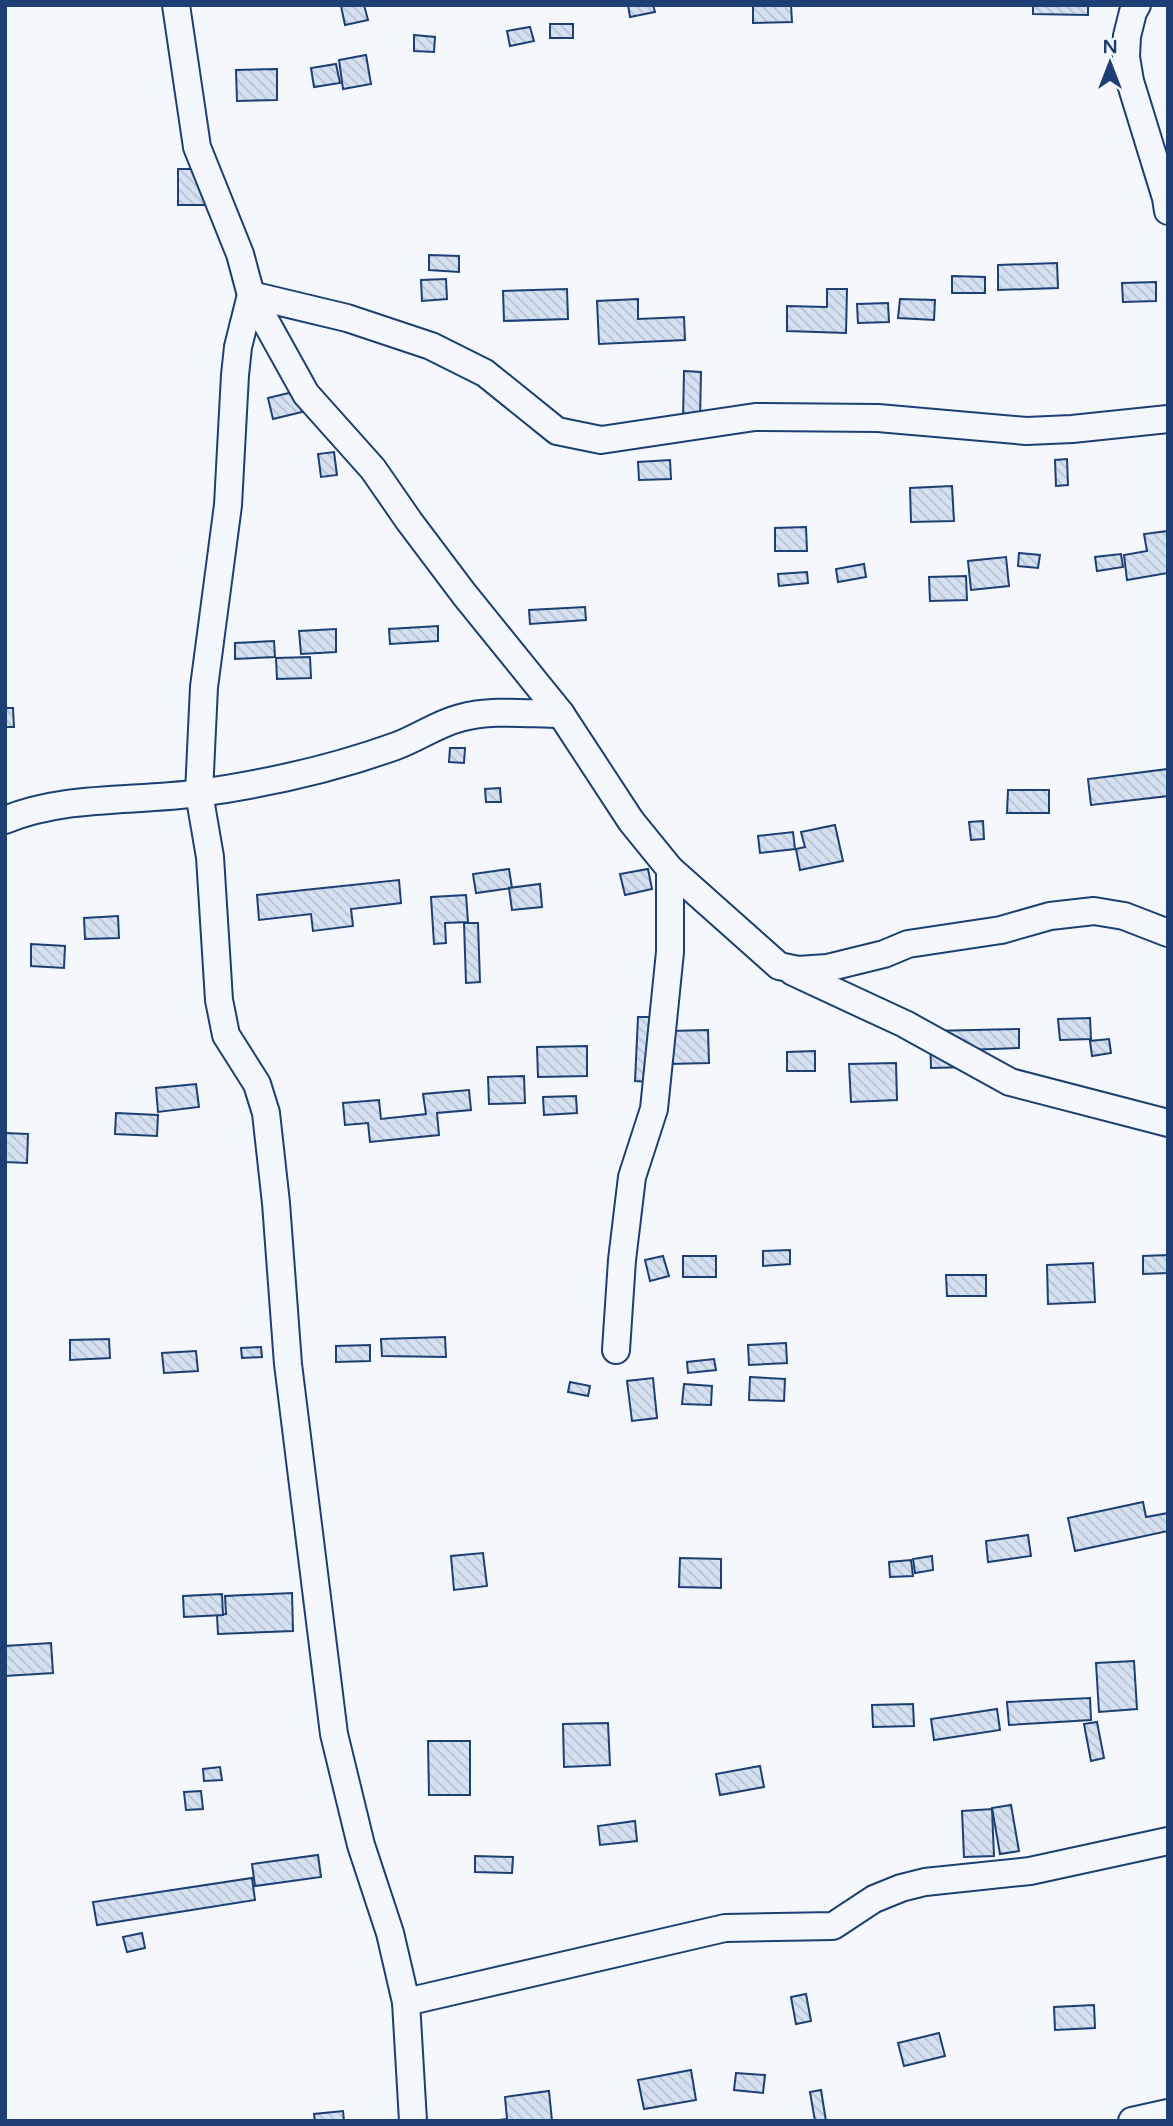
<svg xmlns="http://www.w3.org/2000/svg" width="1173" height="2126" font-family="'Varela Round',sans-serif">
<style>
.building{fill:url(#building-back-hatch);stroke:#1d3f73;stroke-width:2}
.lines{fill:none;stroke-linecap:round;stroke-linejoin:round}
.minor-casing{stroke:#1d3f73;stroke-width:30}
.minor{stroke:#f4f7fb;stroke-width:26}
</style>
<defs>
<pattern id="building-back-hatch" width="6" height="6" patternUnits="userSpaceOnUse" patternTransform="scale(1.75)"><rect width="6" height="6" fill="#d5e0f0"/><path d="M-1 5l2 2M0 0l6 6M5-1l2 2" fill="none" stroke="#b6c1d1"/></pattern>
</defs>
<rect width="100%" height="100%" fill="#f4f7fb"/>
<g class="building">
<polygon points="364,5 368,20 345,25 341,6"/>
<polygon points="628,5 653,5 655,12 630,17"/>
<polygon points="753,5 791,5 792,22 753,23"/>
<polygon points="1033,5 1088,5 1088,15 1033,14"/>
<rect x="550" y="24" width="23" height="14"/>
<polygon points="530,27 534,41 510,46 507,31"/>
<polygon points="414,35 435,37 434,52 414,51"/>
<polygon points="366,55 371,84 343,89 339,60"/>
<polygon points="336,64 340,83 314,87 311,68"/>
<polygon points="277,69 277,100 237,101 236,70"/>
<polygon points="178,169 207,169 208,205 178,205"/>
<polygon points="429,255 459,256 459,272 429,270"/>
<polygon points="1057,263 1058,288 998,290 998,265"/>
<polygon points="952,276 985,277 985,293 952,293"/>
<polygon points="446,279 447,299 422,301 421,280"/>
<polygon points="1156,282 1156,301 1123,302 1122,283"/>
<polygon points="567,289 568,319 504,321 503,291"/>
<polygon points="827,289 847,289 846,333 787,331 787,306 827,307"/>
<polygon points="638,299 638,319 684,317 685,340 599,344 597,301"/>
<polygon points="900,299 935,300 934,320 898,318"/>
<polygon points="888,303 889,322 858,323 857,304"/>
<polygon points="684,371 701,372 700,421 683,420"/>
<polygon points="297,391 302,412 273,419 268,398"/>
<polygon points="334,452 337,475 321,477 318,454"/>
<polygon points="1067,459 1068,485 1056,486 1055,460"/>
<polygon points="670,460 671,479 639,480 638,462"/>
<polygon points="952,486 954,521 911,522 910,488"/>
<polygon points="806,527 807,551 775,551 775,528"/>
<polygon points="1168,531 1168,573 1127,580 1124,555 1147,551 1144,534"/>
<polygon points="1019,553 1040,555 1038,568 1018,566"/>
<polygon points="1121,554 1123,567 1097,571 1095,557"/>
<polygon points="1006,557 1009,586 971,590 968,561"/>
<polygon points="864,564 866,577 838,582 836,569"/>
<polygon points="807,572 808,583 779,586 778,574"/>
<polygon points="966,576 967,600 930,601 929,577"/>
<polygon points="585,607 586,620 530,624 529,610"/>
<polygon points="438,626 438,641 390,644 389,629"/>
<polygon points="336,629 336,652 301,654 299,631"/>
<polygon points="274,641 275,657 235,659 235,643"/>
<polygon points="310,657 311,678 277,679 276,658"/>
<polygon points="5,708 13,708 14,727 5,727"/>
<polygon points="450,748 465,748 464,763 449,762"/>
<polygon points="1168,769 1168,796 1091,805 1088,779"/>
<polygon points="500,788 501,802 486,802 485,789"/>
<polygon points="1008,790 1049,790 1049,813 1007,813"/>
<polygon points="983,821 984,839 971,840 969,822"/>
<polygon points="835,825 843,861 800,870 796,849 805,847 801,832"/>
<polygon points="793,832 795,849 760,853 758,836"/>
<polygon points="509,869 512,888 476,893 473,874"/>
<polygon points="648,869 652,889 625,895 620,874"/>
<polygon points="399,880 401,903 351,909 353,926 313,931 311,914 259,920 257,895"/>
<polygon points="540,884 542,907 512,910 509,888"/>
<polygon points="466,895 468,922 445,923 446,943 434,944 431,897"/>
<polygon points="118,916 119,938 85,939 84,918"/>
<polygon points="464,923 478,923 480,982 466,983"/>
<polygon points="31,944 65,946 64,968 31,966"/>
<polygon points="638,1017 651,1017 648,1082 635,1081"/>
<polygon points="1090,1018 1091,1039 1060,1040 1058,1019"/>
<polygon points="1019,1029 1019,1048 969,1050 970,1067 931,1068 930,1031"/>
<polygon points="708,1030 709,1063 670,1064 669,1031"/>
<polygon points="1109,1039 1111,1053 1092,1056 1090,1041"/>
<polygon points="587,1046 587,1076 538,1077 537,1047"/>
<polygon points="815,1051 815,1071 787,1071 787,1052"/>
<polygon points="896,1063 897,1100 851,1102 849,1064"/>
<polygon points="524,1076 525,1103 489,1104 488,1077"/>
<polygon points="196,1084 199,1107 158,1112 156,1088"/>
<polygon points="469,1090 471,1110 437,1113 439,1135 370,1142 368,1123 345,1125 343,1103 379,1100 381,1119 426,1114 423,1094"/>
<polygon points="576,1096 577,1113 544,1115 543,1097"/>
<polygon points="116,1113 158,1115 157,1136 115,1134"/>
<polygon points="5,1133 28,1134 27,1163 5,1162"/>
<polygon points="790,1250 790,1264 763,1266 763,1251"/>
<polygon points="1168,1255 1168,1273 1143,1274 1143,1256"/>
<polygon points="663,1256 669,1276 650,1281 645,1260"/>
<rect x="683" y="1256" width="33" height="21"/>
<polygon points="1093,1263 1095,1302 1048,1304 1047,1265"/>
<polygon points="946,1275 986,1275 986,1296 947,1296"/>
<polygon points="445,1337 446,1357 382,1356 381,1339"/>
<polygon points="109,1339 110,1358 70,1360 70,1340"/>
<polygon points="786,1343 787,1363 749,1365 748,1345"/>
<polygon points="370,1345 370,1361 336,1362 336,1346"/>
<polygon points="261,1347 262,1357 242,1358 241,1348"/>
<polygon points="196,1351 198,1371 164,1373 162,1353"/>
<polygon points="714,1359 716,1370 688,1373 687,1362"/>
<polygon points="750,1377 785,1379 784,1401 749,1400"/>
<polygon points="653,1378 657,1418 632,1421 627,1381"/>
<polygon points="570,1382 590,1386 588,1396 568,1392"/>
<polygon points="684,1384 712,1386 711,1405 682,1404"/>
<polygon points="1143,1502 1146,1517 1168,1513 1168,1531 1075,1551 1068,1518"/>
<polygon points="1028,1535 1031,1556 988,1562 986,1541"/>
<polygon points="483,1553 487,1586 454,1590 451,1556"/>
<polygon points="932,1556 933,1570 915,1573 913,1559"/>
<polygon points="680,1558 721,1559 721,1588 679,1587"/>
<polygon points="911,1560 913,1576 890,1577 889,1562"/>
<polygon points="292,1593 293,1631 218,1634 217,1615 226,1614 225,1596"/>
<polygon points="222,1594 223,1615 184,1617 183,1596"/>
<polygon points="51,1643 53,1673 5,1676 5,1646"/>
<polygon points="1134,1661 1137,1709 1099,1712 1096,1663"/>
<polygon points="1090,1698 1091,1720 1009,1725 1007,1702"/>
<polygon points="913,1704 914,1726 873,1727 872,1705"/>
<polygon points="997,1709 1000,1730 934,1740 931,1719"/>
<polygon points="1097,1722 1104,1758 1091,1761 1084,1724"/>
<polygon points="608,1723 610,1765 564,1767 563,1724"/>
<polygon points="428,1741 470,1741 470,1795 429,1795"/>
<polygon points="760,1766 764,1787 720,1795 716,1774"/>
<polygon points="220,1767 222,1780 204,1781 203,1769"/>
<polygon points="201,1791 203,1809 186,1810 184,1792"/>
<polygon points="1011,1805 1019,1851 1000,1854 992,1808"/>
<polygon points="992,1809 994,1856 964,1857 962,1811"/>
<polygon points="635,1821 637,1841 600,1845 598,1826"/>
<polygon points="318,1855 321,1877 255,1886 252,1864"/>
<polygon points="475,1856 513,1857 512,1873 475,1872"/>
<polygon points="252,1878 255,1900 97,1925 93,1902"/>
<polygon points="142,1933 145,1948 127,1952 123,1937"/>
<polygon points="806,1994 811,2021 796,2024 791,1997"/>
<polygon points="1094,2005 1095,2028 1055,2030 1054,2007"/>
<polygon points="939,2033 945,2056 904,2066 898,2043"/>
<polygon points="691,2070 696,2100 644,2109 638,2080"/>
<polygon points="736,2073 765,2075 763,2093 734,2090"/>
<polygon points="821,2090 826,2121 815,2121 810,2092"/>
<polygon points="549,2091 552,2121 491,2121 507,2119 505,2097"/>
<polygon points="343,2111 344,2121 315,2121 314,2114"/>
</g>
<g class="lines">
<g class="minor-casing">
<g id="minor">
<polyline points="176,5 197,147 240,254 251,295 306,394 373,469 409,521 464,594 561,714 631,821 670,869 779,966 798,970 827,968 884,954 908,944 1001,930 1050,916 1094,911 1124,916 1168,933"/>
<polyline points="1137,5 1133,12 1127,36 1126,57 1130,81 1166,198 1168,211"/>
<path d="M5 820C65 795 135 802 199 793 264 784 335 768 396 746 418 738 437 724 460 718 492 709 528 714 561 714"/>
<polyline points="793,972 905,1024 1010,1082 1168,1123"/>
<polyline points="616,1350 622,1260 632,1177 654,1109 670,952 670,869"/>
<polyline points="406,2002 725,1928 833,1926 874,1899 901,1888 925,1882 1030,1871 1168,1841"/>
<polyline points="413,2121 406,2002 390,1933 361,1845 334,1734 288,1364 276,1203 266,1113 257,1084 226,1035 219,1000 210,857 199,793 204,687 228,505 235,375 238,347 251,295 347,318 431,346 485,373 557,431 601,440 755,417 878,418 1026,431 1072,429 1168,419"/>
<polyline points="1132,2121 1168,2113"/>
</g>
</g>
<use href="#minor" class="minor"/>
</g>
<rect width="1173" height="2126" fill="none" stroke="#1d3f73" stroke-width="14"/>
<g transform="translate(1110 63)" stroke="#f4f7fb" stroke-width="5" paint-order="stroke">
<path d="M0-5L12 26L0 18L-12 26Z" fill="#1d3f73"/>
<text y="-10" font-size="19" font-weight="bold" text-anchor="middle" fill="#1d3f73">N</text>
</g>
</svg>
